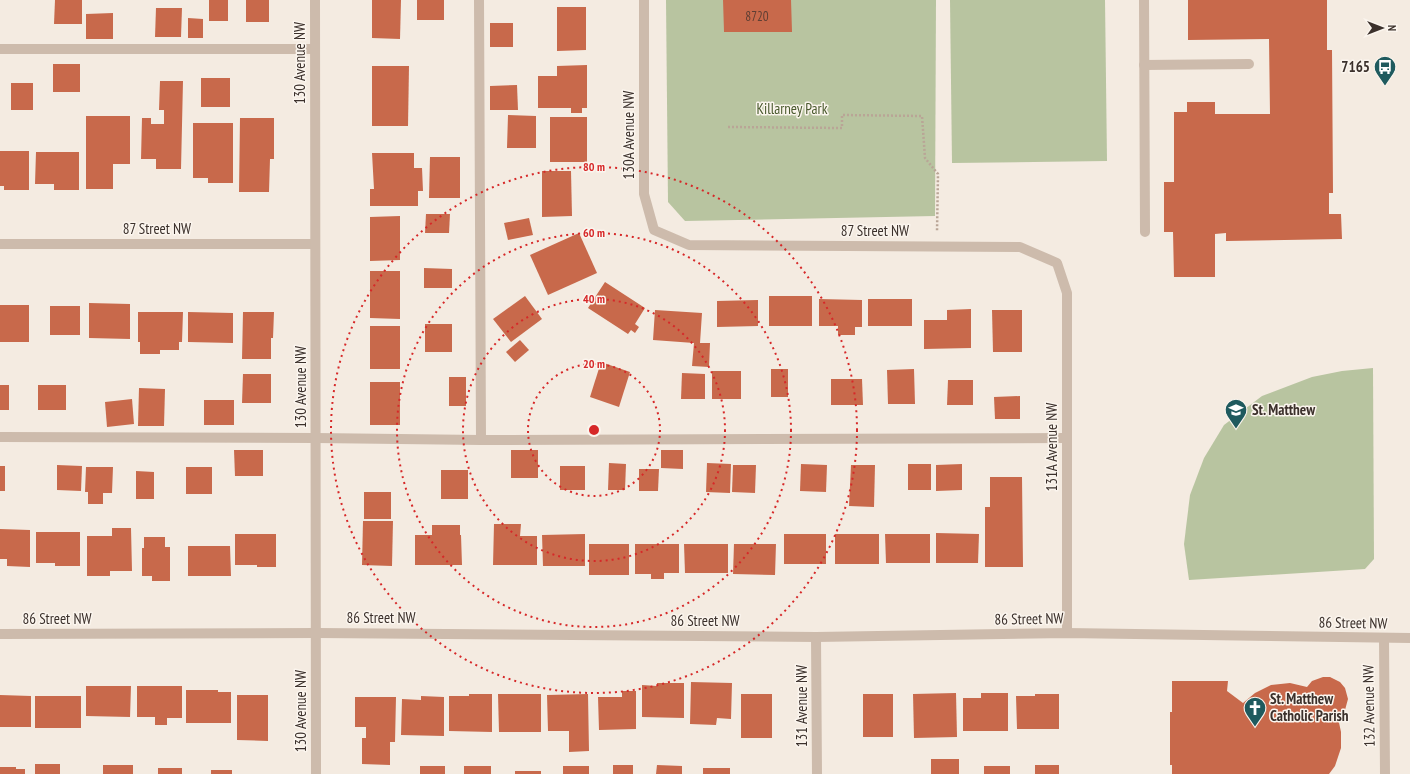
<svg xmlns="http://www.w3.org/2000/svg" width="1410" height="774" font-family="'PT Sans Narrow',sans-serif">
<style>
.green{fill:#b8c4a0}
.building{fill:#c8694b}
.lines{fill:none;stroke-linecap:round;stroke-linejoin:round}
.path{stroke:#b9a596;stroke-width:2.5;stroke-dasharray:2 2;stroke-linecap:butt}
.service{stroke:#cdbbac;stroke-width:10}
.minor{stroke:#cdbbac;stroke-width:10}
.tertiary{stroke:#cdbbac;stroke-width:10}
.ring{fill:none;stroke:#d62828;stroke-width:2;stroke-dasharray:2 4}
.labels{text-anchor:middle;stroke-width:3;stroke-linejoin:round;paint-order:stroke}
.number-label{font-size:13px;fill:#5e3e33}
.street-label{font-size:15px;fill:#3b302b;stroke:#fbf5ee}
.poi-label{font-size:15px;font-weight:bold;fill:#3b302b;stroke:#fbf5ee;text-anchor:start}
.park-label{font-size:15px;fill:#4a5a2e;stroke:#fbf5ee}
.centre{fill:#d62828;stroke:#fbf5ee;stroke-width:2}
.ring-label{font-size:12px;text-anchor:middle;font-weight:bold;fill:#d62828;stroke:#fbf5ee;stroke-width:3;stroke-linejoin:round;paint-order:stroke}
</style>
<rect width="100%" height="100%" fill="#f4ebe1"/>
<g class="green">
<polygon points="666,0 936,0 935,216 685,221 668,202"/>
<polygon points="950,0 1105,0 1107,161 952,163"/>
<polygon points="1373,368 1374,559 1365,569 1189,580 1184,544 1190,495 1204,458 1224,425 1262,396 1312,377 1342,371"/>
</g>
<g class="building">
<polygon points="55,0 82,0 82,24 54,24"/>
<rect x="209" y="0" width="19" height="21"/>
<rect x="246" y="0" width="23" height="22"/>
<polygon points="372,0 401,0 400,39 372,38"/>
<rect x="417" y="0" width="27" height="20"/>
<polygon points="723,0 791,0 792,32 724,32"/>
<polygon points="1188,0 1327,0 1327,50 1332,50 1333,193 1329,193 1329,214 1341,214 1342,239 1226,241 1226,233 1215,234 1215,277 1174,277 1173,232 1164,232 1164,182 1174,182 1174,112 1187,112 1187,102 1215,102 1215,114 1270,114 1269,39 1188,40"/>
<polygon points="557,7 586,7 586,50 557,51"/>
<polygon points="156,8 182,8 181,37 155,37"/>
<polygon points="113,13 113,39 86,39 86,14"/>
<polygon points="188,18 203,19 203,38 188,38"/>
<rect x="490" y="23" width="23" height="24"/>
<rect x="53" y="64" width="27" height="28"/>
<polygon points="587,65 587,108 582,108 582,113 571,113 571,108 538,108 538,76 557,76 557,66"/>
<polygon points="372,66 409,66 408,126 372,126"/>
<rect x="201" y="78" width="29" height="29"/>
<polygon points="160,81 183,81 181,169 156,169 156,159 141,159 142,118 151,118 151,124 164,124 164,110 159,110"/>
<rect x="11" y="83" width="22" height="27"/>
<polygon points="517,85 518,110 490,110 490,86"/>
<polygon points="508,115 536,116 536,148 507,148"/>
<polygon points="86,116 130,116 130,164 113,164 113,189 86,189"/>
<rect x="550" y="117" width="37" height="45"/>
<polygon points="240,118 274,118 274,159 270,159 269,192 239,192"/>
<polygon points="193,123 233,123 233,183 208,183 208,178 193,178"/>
<polygon points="0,151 29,151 29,190 4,190 4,186 0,186"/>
<polygon points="36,152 79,152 79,190 54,190 54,184 35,184"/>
<polygon points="372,153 414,153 414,168 422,168 423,191 418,191 418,206 370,206 370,189 374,189"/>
<polygon points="430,157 460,157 460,198 429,198"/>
<polygon points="542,171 571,171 572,216 542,217"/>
<polygon points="426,214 450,214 449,233 425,233"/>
<polygon points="400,216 400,260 370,261 370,217"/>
<polygon points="529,218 533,235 508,240 504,223"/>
<polygon points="579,233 597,273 548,295 530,255"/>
<polygon points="424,268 452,269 452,288 424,288"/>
<polygon points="370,271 400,271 400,319 370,318"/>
<polygon points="605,282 645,308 635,324 639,327 635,333 631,330 628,334 588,308"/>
<polygon points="525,296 542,319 511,342 493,319"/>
<rect x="769" y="296" width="43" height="30"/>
<polygon points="819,299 862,300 862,327 855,327 855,335 838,335 838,326 819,326"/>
<rect x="868" y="299" width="44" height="27"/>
<polygon points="758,300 758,326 717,327 717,301"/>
<polygon points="89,303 130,304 130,339 89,338"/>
<rect x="0" y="305" width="29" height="37"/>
<rect x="50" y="306" width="30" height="29"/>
<polygon points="971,309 971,348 924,349 924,320 947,320 947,310"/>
<polygon points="655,310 702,313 700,343 710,343 709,367 692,366 694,343 653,340"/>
<polygon points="992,310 1022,310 1022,352 993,352"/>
<polygon points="138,312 183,312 182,342 179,342 179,350 160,350 160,354 140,354 140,342 138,342"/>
<polygon points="188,312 233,313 233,343 188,342"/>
<polygon points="243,312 274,312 273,338 271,338 271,359 242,359"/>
<rect x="425" y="324" width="27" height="28"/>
<rect x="370" y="326" width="30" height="43"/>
<polygon points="520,340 529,350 515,362 506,352"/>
<polygon points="601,362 630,372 619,407 590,397"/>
<rect x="771" y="369" width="17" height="28"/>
<polygon points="914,369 915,404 888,404 887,370"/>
<rect x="712" y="371" width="29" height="28"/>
<polygon points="682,373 705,374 705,399 681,399"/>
<polygon points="243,374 271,374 271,403 242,403"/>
<rect x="449" y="377" width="17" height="29"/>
<polygon points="831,379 862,379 863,405 831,405"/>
<polygon points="948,380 973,380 973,405 947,405"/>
<rect x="370" y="382" width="30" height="43"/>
<rect x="0" y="385" width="9" height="25"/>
<rect x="38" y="385" width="28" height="25"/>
<polygon points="139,388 165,389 164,426 138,426"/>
<polygon points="1020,396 1020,419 995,419 994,397"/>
<polygon points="132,399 134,424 107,427 105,402"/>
<rect x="204" y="400" width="30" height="25"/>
<polygon points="234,450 263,450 263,476 235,476"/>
<rect x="511" y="450" width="27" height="28"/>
<polygon points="661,450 683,450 683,469 661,468"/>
<polygon points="609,463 626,464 625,490 608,490"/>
<polygon points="707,463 731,464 730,493 706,492"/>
<polygon points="801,464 827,465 826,492 800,491"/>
<rect x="908" y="464" width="23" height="26"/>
<polygon points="962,464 962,490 936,491 936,465"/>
<polygon points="57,465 82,466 81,491 57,490"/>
<polygon points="733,465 756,465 755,493 732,492"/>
<polygon points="851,465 875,465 874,507 849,506"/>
<rect x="0" y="466" width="5" height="25"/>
<rect x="560" y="466" width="25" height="24"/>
<polygon points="86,467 113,467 112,493 103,493 103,504 88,504 88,492 85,492"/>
<rect x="186" y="467" width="26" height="27"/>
<polygon points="639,469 659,469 658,491 639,491"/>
<rect x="441" y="470" width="27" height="29"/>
<polygon points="136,471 154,472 154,499 136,499"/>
<polygon points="990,477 1022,477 1023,567 985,567 985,507 990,507"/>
<rect x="364" y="492" width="27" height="27"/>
<polygon points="363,521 393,521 392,566 362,565"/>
<polygon points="494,524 521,524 520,536 537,536 537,565 493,565"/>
<polygon points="432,525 460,525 460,535 461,535 462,565 415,565 415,535 432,535"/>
<polygon points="112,528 131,528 132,571 110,571 110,576 87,576 87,536 112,536"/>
<polygon points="0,529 30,530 30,567 7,566 7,559 0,559"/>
<polygon points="36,532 80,532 80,566 55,566 55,563 36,563"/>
<polygon points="936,533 979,534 978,563 936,563"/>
<polygon points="235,534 276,534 276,567 257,567 257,565 235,565"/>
<polygon points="585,534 585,566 543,566 542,535"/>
<rect x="784" y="534" width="42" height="30"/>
<rect x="835" y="534" width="44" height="30"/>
<polygon points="885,534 930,534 930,563 886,563"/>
<polygon points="144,537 165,537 165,547 170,547 170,581 152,581 152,576 142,576 142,548 144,548"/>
<rect x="589" y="544" width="40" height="31"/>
<polygon points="635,544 679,544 679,573 664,573 664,579 651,579 651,574 635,574"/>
<polygon points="684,544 728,544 728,573 685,573"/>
<polygon points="734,544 776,544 775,575 733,574"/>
<polygon points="188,546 230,546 231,576 188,576"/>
<polygon points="1323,677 1330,677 1340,682 1345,688 1348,699 1345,710 1338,718 1341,732 1341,748 1335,766 1329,774 1172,774 1172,765 1170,765 1170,712 1172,712 1172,681 1228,681 1227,691 1243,703 1255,693 1271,685 1290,683 1307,687 1312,681"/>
<polygon points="691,682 732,683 731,719 717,718 716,725 690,724"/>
<polygon points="657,683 684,683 684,718 642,717 642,685 657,686"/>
<polygon points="86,686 131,686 130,717 86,716"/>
<polygon points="137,686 182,686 182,718 167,718 167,725 155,725 155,717 137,717"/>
<polygon points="186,690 218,690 218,692 231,692 231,723 186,723"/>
<polygon points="622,691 636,691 636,729 599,730 598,697 622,697"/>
<polygon points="956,693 957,737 914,738 913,694"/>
<polygon points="981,693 1008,693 1008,731 963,731 963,698 981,698"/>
<polygon points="469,694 492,694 492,732 449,731 449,696 469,696"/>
<polygon points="498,694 541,694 541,732 499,732"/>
<polygon points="588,694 589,751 569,752 569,731 548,731 547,695"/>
<rect x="741" y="694" width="31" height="44"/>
<rect x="863" y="694" width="30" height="43"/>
<polygon points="1035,694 1059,694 1059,729 1017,729 1016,696 1035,696"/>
<polygon points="0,695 31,696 31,727 0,727"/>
<polygon points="237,695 268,695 268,741 237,740"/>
<rect x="35" y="696" width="46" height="32"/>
<polygon points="421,696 444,697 444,736 401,735 402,699 421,700"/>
<polygon points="355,697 396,697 395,742 390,742 390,765 362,764 362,738 366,738 366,727 355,727"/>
<rect x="931" y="759" width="28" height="15"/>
<rect x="35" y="764" width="25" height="10"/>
<rect x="103" y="765" width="30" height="9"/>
<rect x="613" y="765" width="20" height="9"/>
<polygon points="657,765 682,766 682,774 656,774"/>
<rect x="1035" y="765" width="24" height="9"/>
<rect x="420" y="766" width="25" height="8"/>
<rect x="464" y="766" width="27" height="8"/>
<rect x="563" y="766" width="26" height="8"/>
<rect x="984" y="766" width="26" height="8"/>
<polygon points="0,767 16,767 16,769 25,769 25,774 0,774"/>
<rect x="158" y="768" width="24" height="6"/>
<rect x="703" y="768" width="27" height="6"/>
<rect x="211" y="770" width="21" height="4"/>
<rect x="515" y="771" width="26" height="3"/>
</g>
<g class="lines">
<polyline class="path" points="728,127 842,128 842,115 922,116 925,158 938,174 937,232"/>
<g class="service">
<polyline points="479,0 481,440"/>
<polyline points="1144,0 1145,232"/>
<polyline points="0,49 315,49"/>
<polyline points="1144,65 1249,64"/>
<polyline points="0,437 316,438 481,440 1067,438"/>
</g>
<g class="minor">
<polyline points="644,0 644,194 654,230 689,245 1020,247 1057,263 1067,293 1067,633"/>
<polyline points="0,244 315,244"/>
<polyline points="0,634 317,633 816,637 1067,633 1410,638"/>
<polyline points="816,637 817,774"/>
<polyline points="1384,638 1385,774"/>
</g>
<polyline class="tertiary" points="315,0 316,774"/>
</g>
<g class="ring">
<circle cx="594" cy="430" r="66"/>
<circle cx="594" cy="430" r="131"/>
<circle cx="594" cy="430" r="197"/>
<circle cx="594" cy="430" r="263"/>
</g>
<defs>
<g id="bus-pin" transform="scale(1.15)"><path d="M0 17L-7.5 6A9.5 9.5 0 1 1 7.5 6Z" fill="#1f5a5e" stroke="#fbf5ee"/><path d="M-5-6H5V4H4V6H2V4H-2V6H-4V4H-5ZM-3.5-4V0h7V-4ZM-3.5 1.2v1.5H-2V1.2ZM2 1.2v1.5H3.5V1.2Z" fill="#fff"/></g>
<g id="school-pin" transform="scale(1.15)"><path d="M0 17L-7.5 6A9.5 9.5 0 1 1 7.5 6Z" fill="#1f5a5e" stroke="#fbf5ee"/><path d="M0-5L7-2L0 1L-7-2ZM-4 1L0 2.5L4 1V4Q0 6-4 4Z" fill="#fff"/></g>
<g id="church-pin" transform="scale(1.15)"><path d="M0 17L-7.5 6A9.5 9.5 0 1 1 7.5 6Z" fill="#1f5a5e" stroke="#fbf5ee"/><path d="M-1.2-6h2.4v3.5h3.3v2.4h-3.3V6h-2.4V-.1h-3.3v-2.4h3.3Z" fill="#fff"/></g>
</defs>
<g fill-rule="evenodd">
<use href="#bus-pin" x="1385" y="67"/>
<use href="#school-pin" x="1236" y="410"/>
<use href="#church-pin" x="1255" y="708"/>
</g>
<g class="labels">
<g class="number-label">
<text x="757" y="21">8720</text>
</g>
<g class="street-label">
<text transform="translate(300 63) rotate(-90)" y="5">130 Avenue NW</text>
<text transform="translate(629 135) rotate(-90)" y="5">130A Avenue NW</text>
<text x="157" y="234">87 Street NW</text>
<text x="875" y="236">87 Street NW</text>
<text transform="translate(301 387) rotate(-90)" y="5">130 Avenue NW</text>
<text transform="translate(1052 447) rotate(-90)" y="5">131A Avenue NW</text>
<text x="381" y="623">86 Street NW</text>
<text x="57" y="624">86 Street NW</text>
<text transform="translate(1029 619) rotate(-1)" y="5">86 Street NW</text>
<text x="705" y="626">86 Street NW</text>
<text transform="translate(1353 623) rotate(1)" y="5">86 Street NW</text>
<text transform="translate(802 706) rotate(-90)" y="5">131 Avenue NW</text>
<text transform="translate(1369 706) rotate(-91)" y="5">132 Avenue NW</text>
<text transform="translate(301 711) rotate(-90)" y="5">130 Avenue NW</text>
</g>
<g class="poi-label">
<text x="1370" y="72" text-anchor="end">7165</text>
<text x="1252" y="415">St. Matthew</text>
<text x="1270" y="704">St. Matthew<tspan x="1270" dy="17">Catholic Parish</tspan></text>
</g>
<g class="park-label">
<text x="792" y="114">Killarney Park</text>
</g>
</g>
<circle cx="594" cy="430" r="6" class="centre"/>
<g class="ring-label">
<text x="594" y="171">80 m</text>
<text x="594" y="237">60 m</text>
<text x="594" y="303">40 m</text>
<text x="594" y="368">20 m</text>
</g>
<g transform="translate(1382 28) rotate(90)" stroke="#fbf5ee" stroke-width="3" paint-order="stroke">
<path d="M0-3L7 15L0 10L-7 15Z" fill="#3b302b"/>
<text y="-6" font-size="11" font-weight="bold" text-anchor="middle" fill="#3b302b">N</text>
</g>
</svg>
